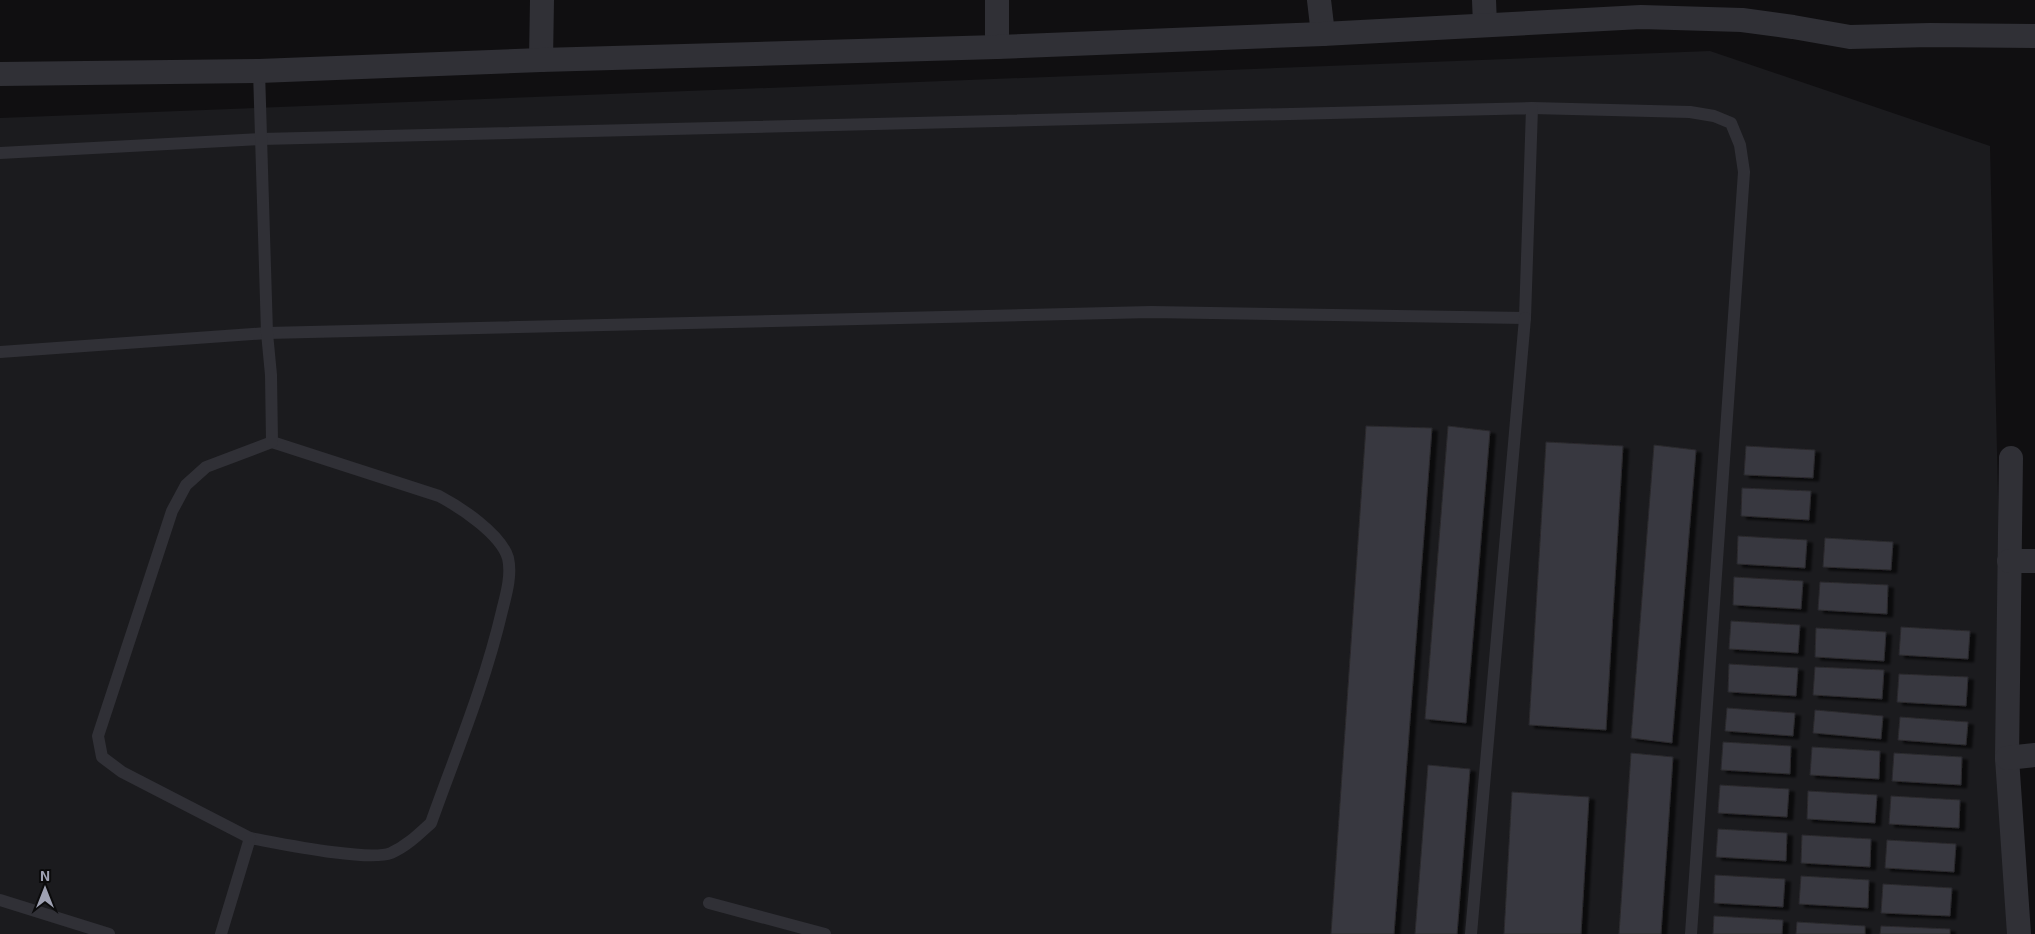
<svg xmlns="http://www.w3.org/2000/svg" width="2035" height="934" font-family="'Exo 2',sans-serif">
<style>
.built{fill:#1b1b1e}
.building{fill:#39393f;stroke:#2a292d;filter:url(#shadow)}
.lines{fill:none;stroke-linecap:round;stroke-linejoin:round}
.service{stroke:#303036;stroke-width:12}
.minor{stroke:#303036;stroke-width:24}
</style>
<defs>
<filter id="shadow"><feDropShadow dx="5.5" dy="3" stdDeviation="1" flood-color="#0009"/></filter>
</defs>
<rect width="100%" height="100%" fill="#100f11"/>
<polygon class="built" points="1710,51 1990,146 2008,934 0,934 0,118"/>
<g class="building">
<polygon points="1366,426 1432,428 1394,934 1331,934"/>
<polygon points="1448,426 1490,431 1466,723 1425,719"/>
<polygon points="1546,442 1623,446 1606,730 1529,725"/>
<polygon points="1654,445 1696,450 1672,743 1631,738"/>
<polygon points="1746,446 1815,450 1813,478 1744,475"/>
<polygon points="1742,488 1811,491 1809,520 1741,516"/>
<polygon points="1738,536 1807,540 1805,568 1737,564"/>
<polygon points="1825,538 1893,542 1891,570 1823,567"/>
<polygon points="1734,577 1803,581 1801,609 1733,605"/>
<polygon points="1820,582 1888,585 1887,614 1818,610"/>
<polygon points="1731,621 1800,625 1798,653 1729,649"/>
<polygon points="1901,627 1970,631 1968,659 1899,655"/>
<polygon points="1816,628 1886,632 1884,661 1815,657"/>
<polygon points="1729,664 1798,668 1796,696 1728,692"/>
<polygon points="1815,667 1884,670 1882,699 1813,695"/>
<polygon points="1899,674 1968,677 1966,706 1897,702"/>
<polygon points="1727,708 1795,713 1793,736 1725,731"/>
<polygon points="1815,710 1883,716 1881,739 1813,733"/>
<polygon points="1900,717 1968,722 1966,745 1898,740"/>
<polygon points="1723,742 1791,746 1790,774 1721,770"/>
<polygon points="1812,747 1880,751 1879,779 1810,775"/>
<polygon points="1631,753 1673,757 1661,934 1619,934"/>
<polygon points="1894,753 1962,757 1961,785 1892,781"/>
<polygon points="1428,765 1470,769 1457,934 1415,934"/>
<polygon points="1720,785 1789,789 1787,817 1718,813"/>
<polygon points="1808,791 1877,795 1875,823 1807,819"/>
<polygon points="1512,792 1589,797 1581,934 1504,934"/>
<polygon points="1891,796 1960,800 1959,828 1889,824"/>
<polygon points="1718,829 1787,833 1786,861 1716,857"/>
<polygon points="1802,835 1871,839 1870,867 1801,863"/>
<polygon points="1887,840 1956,844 1954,872 1885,868"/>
<polygon points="1715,875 1785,879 1783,907 1714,903"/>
<polygon points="1801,876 1869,880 1868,908 1799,904"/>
<polygon points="1883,884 1952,888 1950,916 1881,913"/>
<polygon points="1714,916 1783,920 1782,934 1713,934"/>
<polygon points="1797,922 1865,926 1865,934 1796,934"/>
<polygon points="1881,926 1950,929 1950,934 1880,934"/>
</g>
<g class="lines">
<g class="service">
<polyline points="1532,108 1690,112 1714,116 1731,123 1740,145 1744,172 1691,934"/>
<polyline points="0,153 261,139 1532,108 1525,318 1151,312 267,333 0,352"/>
<path d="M250 838C278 843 368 862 391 853 407 846 419 834 431 823 456 753 485 684 502 611 506 595 512 575 508 558 501 534 460 507 439 496L272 442"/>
<polyline points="0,900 109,934"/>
<polyline points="709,903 825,934"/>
<polyline points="221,934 250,838 122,772 102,757 98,736 172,511 186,485 206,467 272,442 271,375 267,333 259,71"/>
<polyline points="1471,934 1525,318"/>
</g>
<g class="minor">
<polyline points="997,0 997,47"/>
<polyline points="1319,0 1323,34"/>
<polyline points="1484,0 1485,25"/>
<polyline points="541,60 542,0"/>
<polyline points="0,74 259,71 541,60 997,47 1323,34 1641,17 1742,20 1793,27 1850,37 1930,35 2035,36"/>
<polyline points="2011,458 2007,758 2019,934"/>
<polyline points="2009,561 2035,561"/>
<polyline points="2007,758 2035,755"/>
</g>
</g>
<g transform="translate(45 889)" stroke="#0b0b0c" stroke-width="4" paint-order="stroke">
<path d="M0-4L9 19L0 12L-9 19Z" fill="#9fa2b3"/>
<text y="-8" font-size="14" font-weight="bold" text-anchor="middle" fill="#9fa2b3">N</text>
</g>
</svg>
